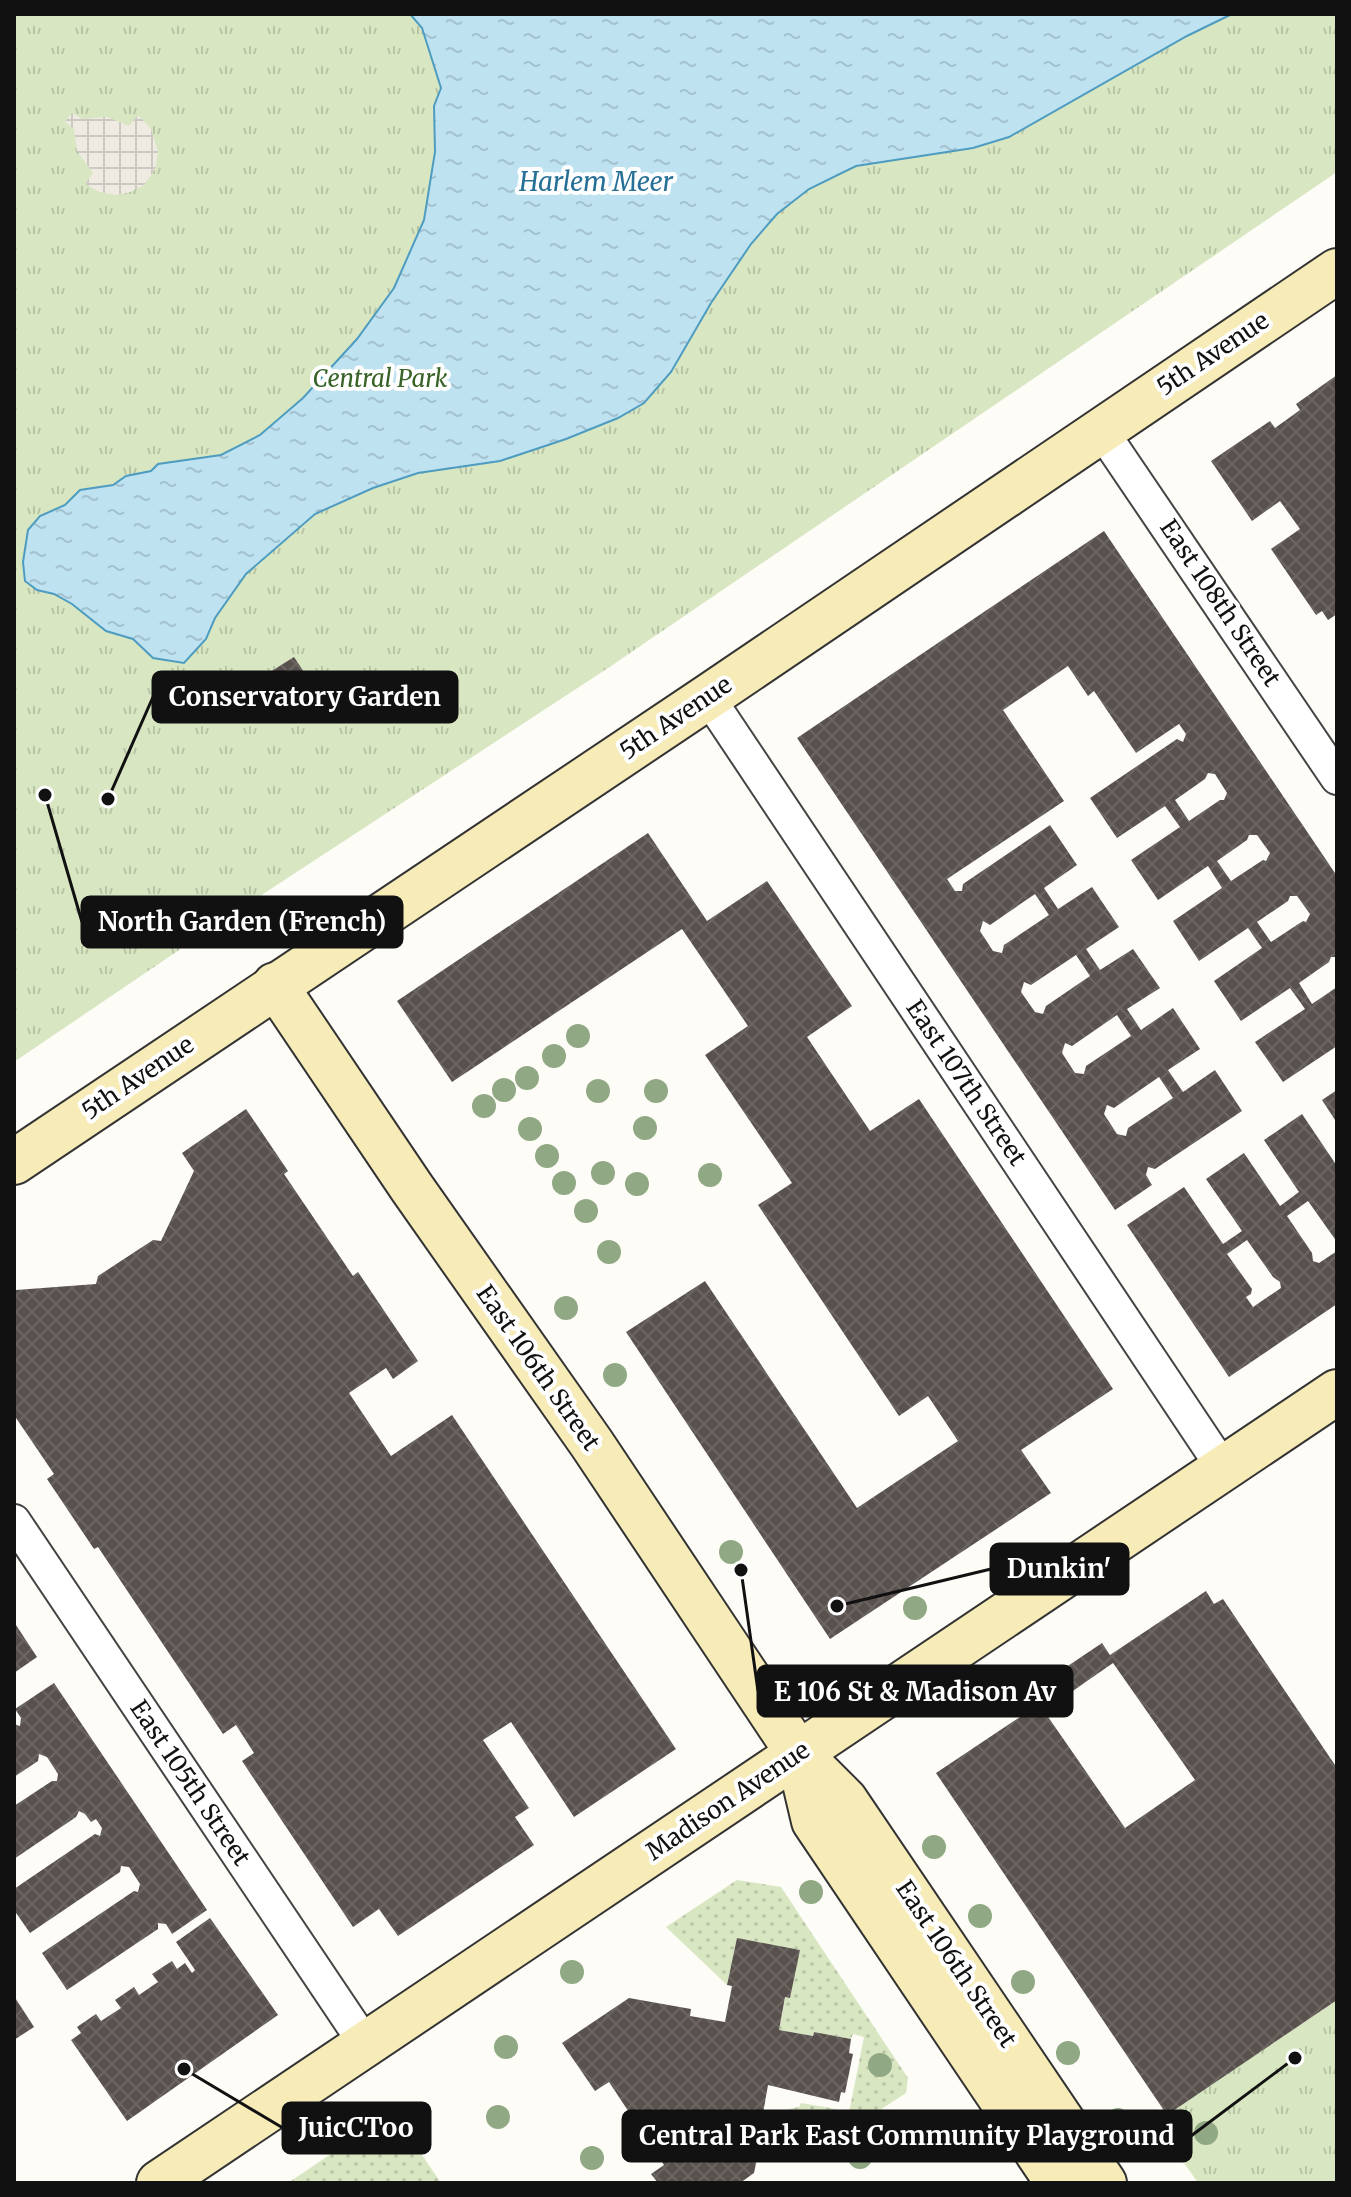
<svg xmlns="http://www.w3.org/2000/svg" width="1351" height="2197" font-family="Merriweather,serif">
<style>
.grass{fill:url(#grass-dots)}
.park{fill:url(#park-tufts)}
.plaza{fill:url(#plaza-grid)}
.water{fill:url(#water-ripples);stroke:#4e9cc0;stroke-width:2}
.building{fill:url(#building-cross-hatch);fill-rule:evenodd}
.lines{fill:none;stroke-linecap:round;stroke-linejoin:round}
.minor-casing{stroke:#444;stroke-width:36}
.secondary-casing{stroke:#333;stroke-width:48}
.minor{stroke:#fff;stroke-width:32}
.secondary{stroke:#f7ebb8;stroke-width:44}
.tree{fill:#91a884}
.labels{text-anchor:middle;stroke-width:8;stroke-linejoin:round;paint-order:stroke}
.street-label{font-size:24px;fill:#111;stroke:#fff}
.park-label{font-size:24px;font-style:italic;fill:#386327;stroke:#fff}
.water-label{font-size:26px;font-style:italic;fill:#266f97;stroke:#fff}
.leader{fill:none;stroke:#111;stroke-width:3}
.callout-dot{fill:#111;stroke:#fff;stroke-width:3}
.callout{fill:#111;stroke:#111;stroke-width:3}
.callout-label{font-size:26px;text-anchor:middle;font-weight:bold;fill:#fff}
</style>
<defs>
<pattern id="grass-dots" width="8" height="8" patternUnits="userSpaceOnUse" patternTransform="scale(2)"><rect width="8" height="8" fill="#d8e6c2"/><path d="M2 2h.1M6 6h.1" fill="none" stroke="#b8c4a6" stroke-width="1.8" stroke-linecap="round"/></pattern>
<pattern id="park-tufts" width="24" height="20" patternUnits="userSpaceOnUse" patternTransform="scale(2)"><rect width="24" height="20" fill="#d8e6c2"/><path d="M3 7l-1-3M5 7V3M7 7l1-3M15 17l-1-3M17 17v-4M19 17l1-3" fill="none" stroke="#b8c4a6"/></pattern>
<pattern id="plaza-grid" width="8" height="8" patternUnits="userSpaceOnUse" patternTransform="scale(2)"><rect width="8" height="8" fill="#efebe3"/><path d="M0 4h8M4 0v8" fill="none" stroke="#ccc8c2"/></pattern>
<pattern id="water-ripples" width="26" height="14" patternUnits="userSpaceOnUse" patternTransform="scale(2)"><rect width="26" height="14" fill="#bfe2f1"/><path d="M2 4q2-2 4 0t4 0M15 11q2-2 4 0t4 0" fill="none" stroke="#a3c1ce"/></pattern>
<pattern id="building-cross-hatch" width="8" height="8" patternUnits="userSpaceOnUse" patternTransform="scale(2)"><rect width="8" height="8" fill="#59514e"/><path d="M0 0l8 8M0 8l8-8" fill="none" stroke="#6c6663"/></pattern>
</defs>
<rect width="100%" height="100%" fill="#fefcf6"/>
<g class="grass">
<polygon points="737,1880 781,1887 908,2078 906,2093 845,2133 864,2037 853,2034 851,2039 814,2032 813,2036 779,2030 785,1997 790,1997 799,1950 737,1939 727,1985 666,1927"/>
<polygon points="801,2103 836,2109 828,2141 825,2145 814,2141 788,2109 799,2107"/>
<polygon points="393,2112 441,2183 288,2183"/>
</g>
<g class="park">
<polygon points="14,14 1337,14 1337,172 608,668 216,925 14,1062"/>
<polygon points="1337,2000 1337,2183 1198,2183 1156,2122"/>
</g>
<polygon class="plaza" points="72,113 82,119 107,117 129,126 137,116 141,118 151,129 158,152 155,169 144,185 130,192 117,195 100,192 85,184 93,173 77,151 74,129 65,122"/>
<polygon class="water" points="410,14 1232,14 1187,36 1009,137 973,148 856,166 809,189 777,214 751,244 711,303 671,372 644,403 618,418 566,439 500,461 418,473 373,488 315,514 246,574 215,618 206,639 184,663 153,658 133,639 106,631 72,604 54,594 37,590 25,581 23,562 28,530 40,516 65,505 80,490 113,485 126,476 151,471 158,464 221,455 260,435 303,398 357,339 394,288 424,220 435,152 434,106 441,88 422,28"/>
<g class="building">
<polygon points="1337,375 1337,614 1328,620 1322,611 1316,615 1271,549 1300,529 1280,501 1252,521 1211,461 1270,421 1275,428 1300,410 1296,404"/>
<path d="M1104 531 1337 876V957H1331L1329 962 1299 983 1312 1004 1337 987V1046L1283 1082 1255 1042 1305 1009 1290 988 1241 1021 1214 981 1262 948 1248 928 1199 961 1173 921 1222 888 1208 866 1158 900 1131 860 1180 827 1165 806 1117 838 1090 798 1177 739 1183 742 1186 734 1179 724 1136 753 1094 691 1088 696 1068 666 1003 710 1064 801 947 879 955 891H962L963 884 1050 825 1077 865 1044 888 1058 909 1092 887 1119 927 1086 949 1100 970 1133 949 1160 988 1127 1009 1141 1030 1173 1008 1200 1049 1168 1070 1183 1092 1215 1070 1242 1111 1155 1169 1148 1167 1146 1175 1152 1185 1115 1210 797 738ZM1208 773 1215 774 1227 793 1224 800H1220L1189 821 1175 800 1205 779ZM1249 835H1257L1270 853 1266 861 1263 860 1231 881 1217 861 1247 840ZM1035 894 1049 915 1004 945 1002 953 993 951 980 931 983 921 990 925ZM1290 896H1297L1310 914 1306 922 1303 921 1271 942 1257 922 1288 901ZM1076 955 1090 976 1046 1006 1043 1014 1035 1012 1021 992 1024 982 1031 985ZM1117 1015 1131 1036 1086 1066 1084 1074 1075 1073 1062 1053 1065 1043 1072 1046ZM1159 1077 1173 1098 1128 1128 1126 1136 1117 1134 1104 1114 1107 1105 1114 1108Z"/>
<polygon points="294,657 312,684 280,704 262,677"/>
<polygon points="648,833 707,921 767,881 852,1006 807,1037 870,1131 919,1099 1113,1389 1021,1450 1051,1493 830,1639 626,1332 705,1281 857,1508 958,1441 928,1396 899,1416 758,1205 792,1183 705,1055 748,1026 682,929 452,1082 397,1001"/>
<polygon points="1337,1090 1337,1123 1322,1100"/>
<polygon points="246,1109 288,1171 284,1174 353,1276 358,1272 418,1361 393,1379 386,1368 349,1393 391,1456 452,1415 676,1749 574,1817 511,1722 483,1740 529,1808 515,1817 534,1845 398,1936 379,1909 353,1927 242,1761 254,1753 236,1725 223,1734 98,1547 94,1549 47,1479 54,1474 14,1415 14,1287 16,1290 96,1284 98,1276 153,1240 161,1241 194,1171 182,1153"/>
<path d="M1302 1114 1337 1166V1242L1308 1201 1287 1216 1312 1253 1313 1261 1319 1263 1337 1251V1304L1229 1377 1127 1225 1184 1187 1223 1244 1242 1231 1206 1179 1244 1153 1280 1206 1299 1192 1264 1140ZM1247 1240 1273 1277 1280 1282 1281 1288 1253 1307 1246 1297 1251 1294 1252 1289 1227 1254Z"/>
<path d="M1206 1591 1214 1604 1223 1599 1337 1768V2000L1167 2115 936 1773 1041 1703 1032 1690 1102 1643 1110 1655ZM1113 1663 1195 1780 1125 1828 1044 1711Z"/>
<polygon points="14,1622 37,1657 14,1673"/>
<polygon points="54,1683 207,1910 172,1934 166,1924 158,1923 158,1929 67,1990 42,1953 134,1891 138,1892 140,1884 129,1867 121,1866 120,1872 30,1933 14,1910 14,1889 95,1834 100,1836 102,1828 96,1819 91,1822 85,1814 79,1811 76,1817 14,1859 14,1806 52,1781 57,1781 58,1774 47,1757 39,1754 38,1761 14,1777 14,1724 20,1726 21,1718 15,1709"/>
<polygon points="210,1918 278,2015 127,2121 71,2040 81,2033 77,2027 96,2014 101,2021 121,2008 115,2000 134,1987 139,1995 158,1982 152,1974 172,1961 177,1969 185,1963 192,1973 195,1970 176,1942"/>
<polygon points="737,1938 800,1950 790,1998 785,1997 779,2030 813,2036 814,2032 851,2039 849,2053 853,2054 845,2093 841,2092 839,2102 768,2085 762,2119 765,2120 754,2173 740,2183 658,2183 651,2174 664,2165 609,2082 595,2091 562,2043 629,1998 691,2009 690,2016 725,2022 732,1986 727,1985"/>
<polygon points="14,1996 34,2027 14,2040"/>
</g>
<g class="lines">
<g class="minor-casing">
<g id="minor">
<polyline points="1101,430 1337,778"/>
<polyline points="708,697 1223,1468"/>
<polyline points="14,1521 366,2045"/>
</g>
</g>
<g class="secondary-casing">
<g id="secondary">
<polyline points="275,985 412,1188 592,1444 798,1753 845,1800 1104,2183"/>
<polyline points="14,1162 708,697 1337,271"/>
<polyline points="798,1753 814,1821 1058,2183"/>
<polyline points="159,2183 1337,1392"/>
</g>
</g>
<use href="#minor" class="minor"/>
<use href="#secondary" class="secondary"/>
</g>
<g class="tree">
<circle cx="578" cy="1036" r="12"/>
<circle cx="554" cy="1056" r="12"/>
<circle cx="527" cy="1078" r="12"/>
<circle cx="504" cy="1090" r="12"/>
<circle cx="598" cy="1091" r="12"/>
<circle cx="656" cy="1091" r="12"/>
<circle cx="484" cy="1106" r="12"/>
<circle cx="645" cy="1128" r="12"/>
<circle cx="530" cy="1129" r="12"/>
<circle cx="547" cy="1156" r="12"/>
<circle cx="603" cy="1173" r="12"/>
<circle cx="710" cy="1175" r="12"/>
<circle cx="564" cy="1183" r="12"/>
<circle cx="637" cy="1184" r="12"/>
<circle cx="586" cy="1211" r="12"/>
<circle cx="609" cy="1252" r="12"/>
<circle cx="566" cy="1308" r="12"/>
<circle cx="615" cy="1375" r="12"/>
<circle cx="731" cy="1552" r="12"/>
<circle cx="915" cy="1608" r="12"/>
<circle cx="934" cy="1847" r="12"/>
<circle cx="811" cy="1892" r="12"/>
<circle cx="980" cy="1916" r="12"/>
<circle cx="572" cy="1972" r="12"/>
<circle cx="1023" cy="1982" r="12"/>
<circle cx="506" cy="2047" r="12"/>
<circle cx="1068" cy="2053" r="12"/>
<circle cx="880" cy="2065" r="12"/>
<circle cx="498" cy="2117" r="12"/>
<circle cx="1118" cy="2120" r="12"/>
<circle cx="1206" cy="2133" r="12"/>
<circle cx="860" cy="2157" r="12"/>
<circle cx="592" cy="2158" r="12"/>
</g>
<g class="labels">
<g class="street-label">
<text transform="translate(1213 354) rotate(-34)" y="8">5th Avenue</text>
<text transform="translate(1220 603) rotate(56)" y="8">East 108th Street</text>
<text transform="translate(676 718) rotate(-34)" y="8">5th Avenue</text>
<text transform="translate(138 1078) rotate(-34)" y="8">5th Avenue</text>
<text transform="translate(966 1083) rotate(56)" y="8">East 107th Street</text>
<text transform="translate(538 1368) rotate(55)" y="8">East 106th Street</text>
<text transform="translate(190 1783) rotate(56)" y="8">East 105th Street</text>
<text transform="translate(728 1801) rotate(-34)" y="8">Madison Avenue</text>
<text transform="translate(956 1964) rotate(56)" y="8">East 106th Street</text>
</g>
<g class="park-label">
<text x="380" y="387">Central Park</text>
</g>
<g class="water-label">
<text x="596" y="191">Harlem Meer</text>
</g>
</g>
<path class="leader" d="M108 799L153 697M45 795L82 922M837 1606L991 1569M741 1570L758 1691M184 2069L283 2128M1295 2058L1191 2136"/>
<g class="callout-dot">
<circle cx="108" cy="799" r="8"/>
<circle cx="45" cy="795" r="8"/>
<circle cx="837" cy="1606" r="8"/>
<circle cx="741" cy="1570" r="8"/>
<circle cx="184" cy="2069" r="8"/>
<circle cx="1295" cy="2058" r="8"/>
</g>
<g class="callout">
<rect x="153" y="672" width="304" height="50" rx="8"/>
<rect x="82" y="897" width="320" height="50" rx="8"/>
<rect x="991" y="1544" width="137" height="50" rx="8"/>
<rect x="758" y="1666" width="314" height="50" rx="8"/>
<rect x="283" y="2103" width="147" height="50" rx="8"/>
<rect x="623" y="2111" width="568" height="50" rx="8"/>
</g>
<g class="callout-label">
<text x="305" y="706">Conservatory Garden</text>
<text x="242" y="931">North Garden (French)</text>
<text x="1059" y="1578">Dunkin'</text>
<text x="915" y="1701">E 106 St &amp; Madison Av</text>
<text x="356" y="2137">JuicCToo</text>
<text x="907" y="2145">Central Park East Community Playground</text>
</g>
<rect width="1351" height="2197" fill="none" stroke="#111111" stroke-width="32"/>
</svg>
